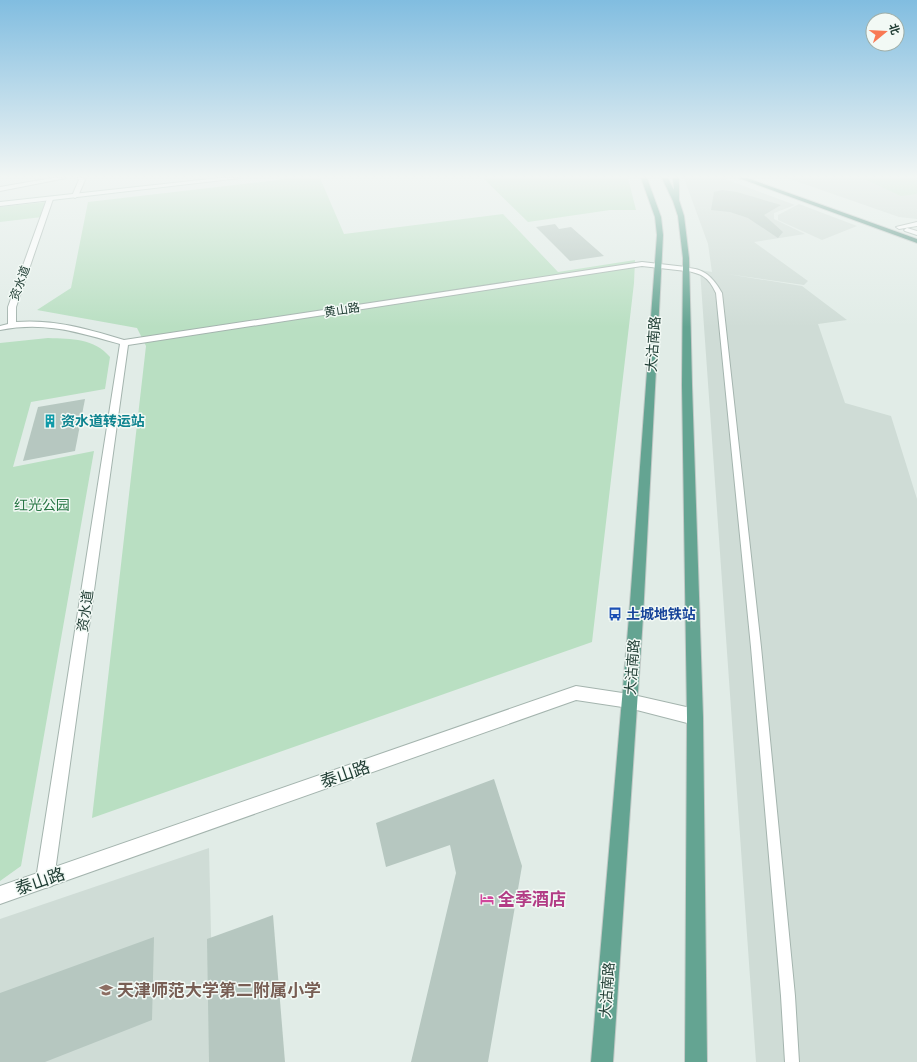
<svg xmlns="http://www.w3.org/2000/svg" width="917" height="1062" font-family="'Varela Round','Noto Sans SC',sans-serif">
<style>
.built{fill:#cfdcd6}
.green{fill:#b9dfc2}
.building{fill:#b6c7c0}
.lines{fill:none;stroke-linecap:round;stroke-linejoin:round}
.service-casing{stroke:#a4b4ae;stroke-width:2}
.minor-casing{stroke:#a4b4ae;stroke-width:2}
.tertiary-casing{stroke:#a4b4ae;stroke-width:2}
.secondary-casing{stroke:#9fb9af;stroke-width:2}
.primary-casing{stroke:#c1c9c6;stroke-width:2}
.trunk-casing{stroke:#c1c9c6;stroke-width:2}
.service{fill:#fff;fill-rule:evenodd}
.minor{fill:#fff;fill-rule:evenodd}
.tertiary{fill:#fff;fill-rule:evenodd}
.secondary{fill:#fff;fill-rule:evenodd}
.primary{fill:#64a492;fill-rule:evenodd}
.trunk{fill:#488878;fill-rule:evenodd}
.labels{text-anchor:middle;stroke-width:3;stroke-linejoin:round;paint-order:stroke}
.far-street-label{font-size:12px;fill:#213e35;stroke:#f2f9f5}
.street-label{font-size:14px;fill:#213e35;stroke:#f2f9f5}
.culture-label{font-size:14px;font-weight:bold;fill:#0d838f;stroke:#f2f9f5;text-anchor:start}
.park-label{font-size:14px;fill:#297745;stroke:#f2f9f5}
.transit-label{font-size:14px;font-weight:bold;fill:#164399;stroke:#f2f9f5;text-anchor:start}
.near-street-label{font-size:17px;fill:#213e35;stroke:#f2f9f5}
.near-hotel-label{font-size:17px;font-weight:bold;fill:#b23c85;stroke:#f2f9f5;text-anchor:start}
.near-education-label{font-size:17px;font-weight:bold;fill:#785e54;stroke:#f2f9f5;text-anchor:start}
</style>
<rect width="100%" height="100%" fill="#e1ece7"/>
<g class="built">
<polygon points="684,178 722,178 795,205 774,213 774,219 805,234 754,242 808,281 804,285 727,274 802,286 847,320 818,324 845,403 891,416 917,499 917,1062 756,1062 700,270 712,272 708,244"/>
<polygon points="787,178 917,178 917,219 899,217"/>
<polygon points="799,204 857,226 822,240 778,220 778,215"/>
<polygon points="209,848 214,1062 0,1062 0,919"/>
</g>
<g class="green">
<polygon points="294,178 320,178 344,234 503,214 558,272 635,260 634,283 592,642 92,818 146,346 137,328 37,310 71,288 88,202"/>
<polygon points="483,178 628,178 636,210 610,210 528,222"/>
<polygon points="862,178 917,178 917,194 901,196"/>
<polygon points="46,202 42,217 0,222 0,207"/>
<path d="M48 338C72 339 94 338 110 357L105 389 31 402 13 467 94 451 21 866 0 881V343Z"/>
</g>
<g class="building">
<polygon points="722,190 737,192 781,205 764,215 783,232 778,238 748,218 730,212 711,210 714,192"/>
<polygon points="555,224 559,229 571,227 604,256 570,261 536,227"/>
<polygon points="85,399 75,451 23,461 38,407"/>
<polygon points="494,779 522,866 488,1062 411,1062 456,873 450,845 386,867 376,823"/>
<polygon points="273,915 285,1062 209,1062 207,939"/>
<polygon points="154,937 152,1020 45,1062 0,1062 0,993"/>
</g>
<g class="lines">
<g class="service-casing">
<path id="service" d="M684 268C703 267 713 277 722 293L761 647 795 996 799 1062H785L781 996 751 647 716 293C708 276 702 274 684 270Z"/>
</g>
<g class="minor-casing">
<g id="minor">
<polygon points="52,178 66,178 0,191 0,187"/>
<polygon points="78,178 84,178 85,180 78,196 75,198 72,196 79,180"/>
<path d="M50 197 53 199 16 307V322C54 319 88 329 124 340L642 262 686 267 690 269 686 271 642 266 128 345 54 879 52 886 45 888 38 886 36 879 120 344C78 332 44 321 0 330V326L8 324V307L47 199Z"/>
<polygon points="917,222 917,226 899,229 896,227"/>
</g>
</g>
<g class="tertiary-casing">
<g id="tertiary">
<polygon points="907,228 917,231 917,235 905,231 904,230"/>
<polygon points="576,686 629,694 695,709 700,712 703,717 700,722 695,725 629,708 576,700 0,904 0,886"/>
</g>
</g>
<g class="secondary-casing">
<polygon id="secondary" points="219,178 240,178 0,206 0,202"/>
</g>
<g class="primary-casing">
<g id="primary">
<polygon points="641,178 647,178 661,217 663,235 643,617 613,1062 591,1062 629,617 657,235 655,217"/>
<polygon points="662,178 668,178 674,190 673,178 679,178 679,200 684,216 689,258 692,385 703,717 707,1062 685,1062 687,717 682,385 683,258 678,216 673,201"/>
</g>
</g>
<g class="trunk-casing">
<polygon id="trunk" points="739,178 747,178 917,239 917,243"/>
</g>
<use href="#service" class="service"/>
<use href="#minor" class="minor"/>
<use href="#tertiary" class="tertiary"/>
<use href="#secondary" class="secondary"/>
<use href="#primary" class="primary"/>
<use href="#trunk" class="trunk"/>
</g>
<linearGradient id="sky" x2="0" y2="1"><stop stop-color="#81bde0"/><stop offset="0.54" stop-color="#f2f6f4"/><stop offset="1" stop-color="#f2f6f4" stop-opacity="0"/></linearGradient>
<rect width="917" height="327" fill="url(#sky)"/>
<defs>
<g id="building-bare" transform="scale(1.08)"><path d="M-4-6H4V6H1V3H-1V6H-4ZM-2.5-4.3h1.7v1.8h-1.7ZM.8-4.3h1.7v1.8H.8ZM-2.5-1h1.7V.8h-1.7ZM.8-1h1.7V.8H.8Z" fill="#0f9aa8" stroke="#f2f9f5" stroke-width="2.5" paint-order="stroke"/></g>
<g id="bus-bare" transform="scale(1.08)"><path d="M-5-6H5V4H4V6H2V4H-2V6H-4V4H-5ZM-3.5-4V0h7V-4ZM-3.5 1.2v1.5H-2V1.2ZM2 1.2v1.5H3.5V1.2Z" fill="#1a4fb4" stroke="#f2f9f5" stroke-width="2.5" paint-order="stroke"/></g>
<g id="hotel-bare" transform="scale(1.08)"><path d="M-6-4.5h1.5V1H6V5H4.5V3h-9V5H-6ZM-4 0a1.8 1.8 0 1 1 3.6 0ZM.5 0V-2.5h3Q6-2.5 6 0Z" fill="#d1479c" stroke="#f2f9f5" stroke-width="2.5" paint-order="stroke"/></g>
<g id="school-bare" transform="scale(1.08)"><path d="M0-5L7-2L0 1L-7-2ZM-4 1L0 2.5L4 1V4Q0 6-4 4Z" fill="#8d6e63" stroke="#f2f9f5" stroke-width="2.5" paint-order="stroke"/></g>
</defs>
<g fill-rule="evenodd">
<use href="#building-bare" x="50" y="421"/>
<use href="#bus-bare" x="615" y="614"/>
<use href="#hotel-bare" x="487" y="899"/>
<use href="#school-bare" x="106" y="990"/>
</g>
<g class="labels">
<g class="far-street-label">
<text transform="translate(20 283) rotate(-70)" y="4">资水道</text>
<text transform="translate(342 310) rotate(-9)" y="4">黄山路</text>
</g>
<g class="street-label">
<text transform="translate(653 344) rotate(-86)" y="5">大沽南路</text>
<text transform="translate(85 611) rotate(-82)" y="5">资水道</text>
<text transform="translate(632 667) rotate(-86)" y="5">大沽南路</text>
<text transform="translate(607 990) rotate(-86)" y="5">大沽南路</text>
</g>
<g class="culture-label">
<text x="61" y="426">资水道转运站</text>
</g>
<g class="park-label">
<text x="42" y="510">红光公园</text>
</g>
<g class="transit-label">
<text x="626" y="619">土城地铁站</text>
</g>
<g class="near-street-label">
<text transform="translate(345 774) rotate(-19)" y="6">泰山路</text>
<text transform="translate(40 881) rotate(-19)" y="6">泰山路</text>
</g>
<g class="near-hotel-label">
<text x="498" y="905">全季酒店</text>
</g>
<g class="near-education-label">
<text x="117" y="996">天津师范大学第二附属小学</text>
</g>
</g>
<g transform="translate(885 32) rotate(72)"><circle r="19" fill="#f2f9f5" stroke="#9eaea8"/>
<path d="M0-3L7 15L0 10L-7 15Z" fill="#f87954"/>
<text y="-6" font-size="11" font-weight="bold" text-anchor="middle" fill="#213e35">北</text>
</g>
</svg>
